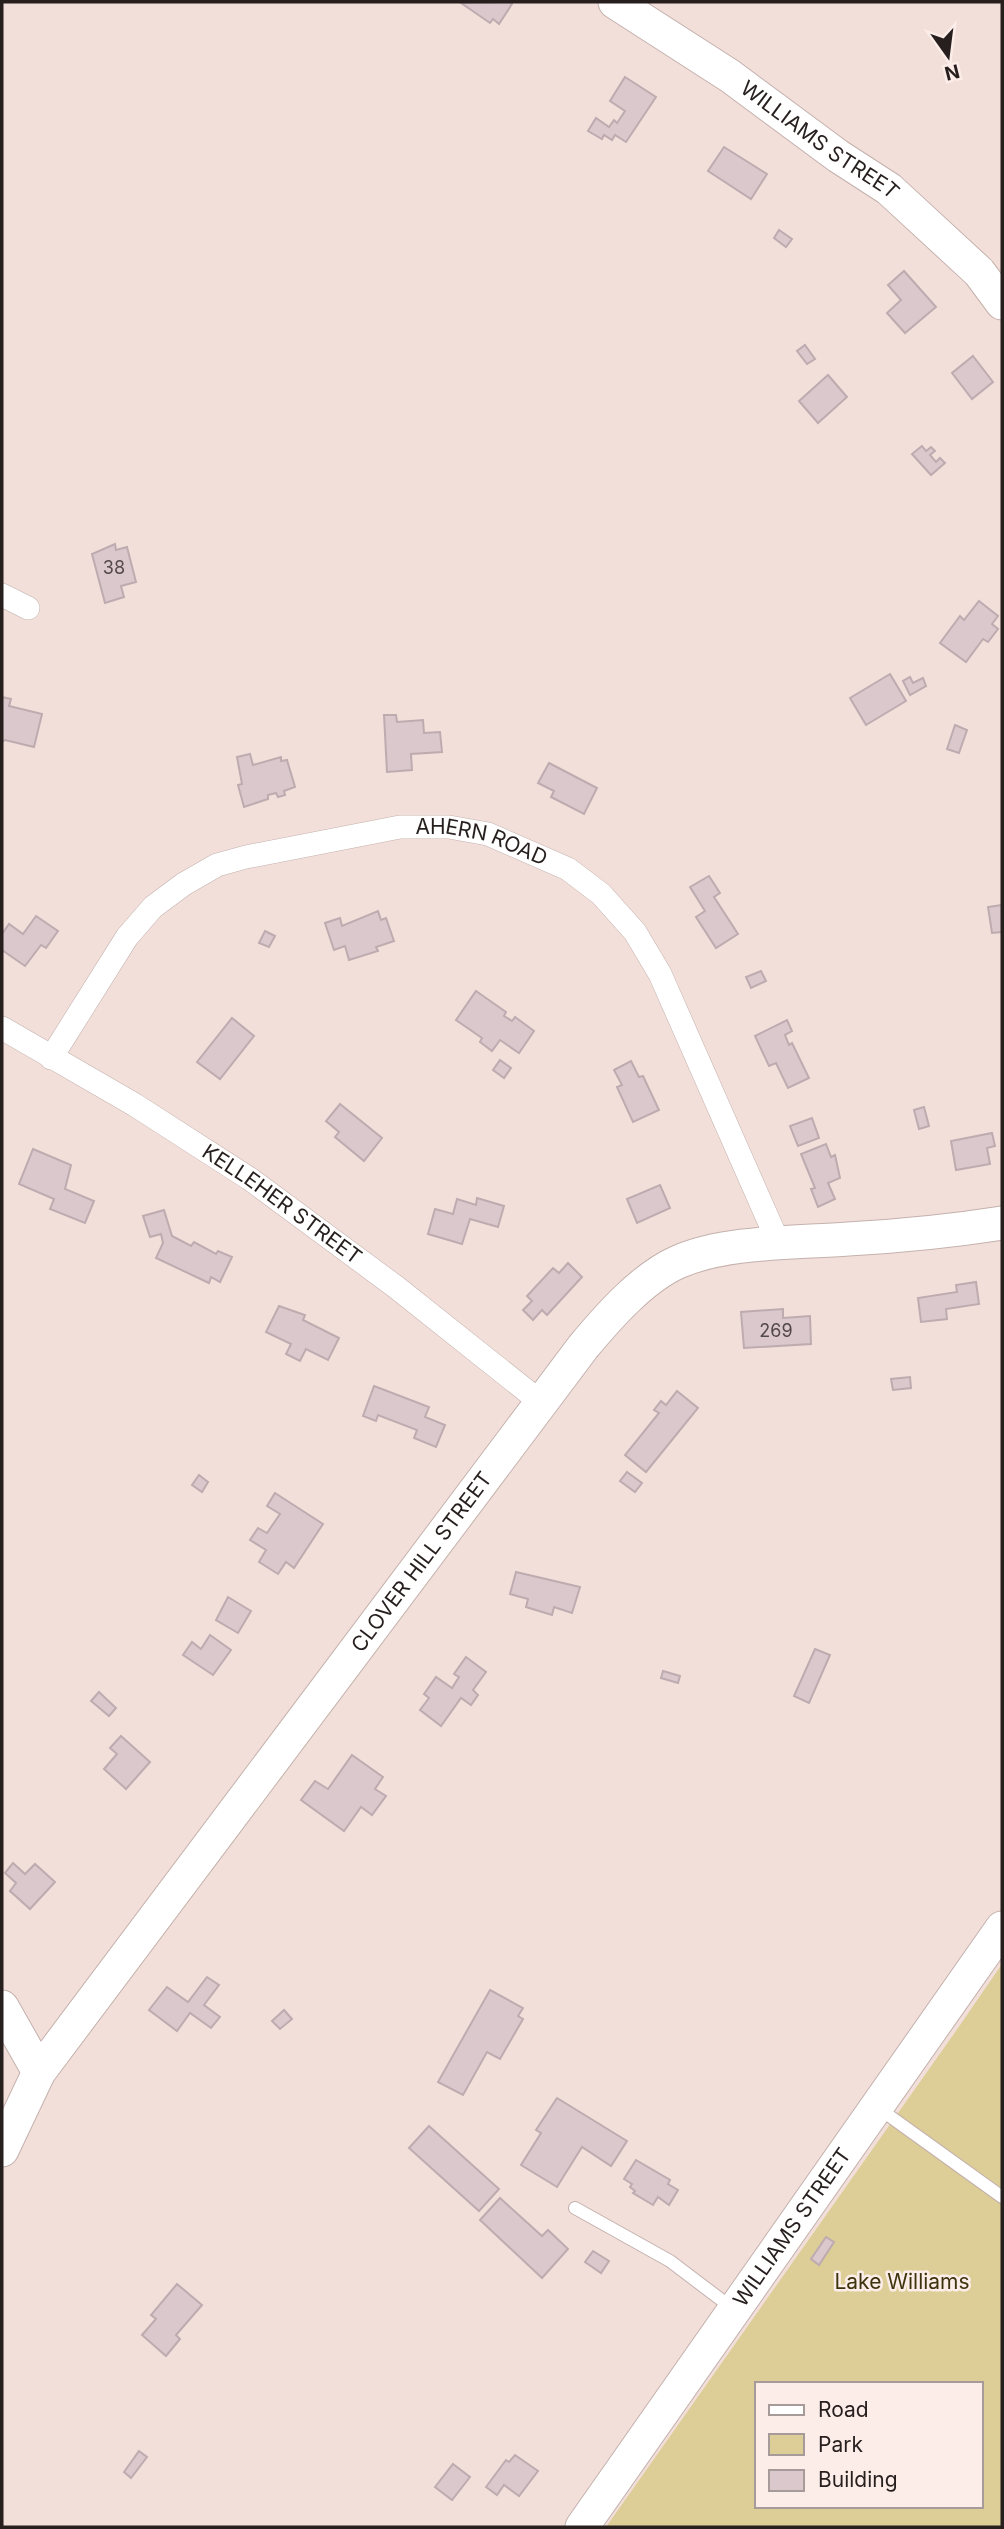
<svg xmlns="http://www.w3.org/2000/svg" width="1004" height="2529" font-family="Inter,sans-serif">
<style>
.green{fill:#dcce96;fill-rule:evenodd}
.building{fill:#dbc8cc;stroke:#beabb0;stroke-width:2}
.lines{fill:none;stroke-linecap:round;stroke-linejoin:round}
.lane-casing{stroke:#c4b1ad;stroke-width:14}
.street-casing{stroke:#c4b1ad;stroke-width:24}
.secondary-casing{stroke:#c4b1ad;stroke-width:35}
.lane{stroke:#fff;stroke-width:12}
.street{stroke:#fff;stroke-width:23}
.secondary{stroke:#fff;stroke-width:33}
.labels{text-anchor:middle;stroke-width:5;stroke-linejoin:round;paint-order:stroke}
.number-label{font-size:18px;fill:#53494a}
.street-label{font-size:21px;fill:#261f1e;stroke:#fcede9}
.park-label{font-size:21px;fill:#3d330d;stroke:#fcede9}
</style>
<rect width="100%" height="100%" fill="#f2dfda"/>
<path class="green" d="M1002 1964V2527H606L958 2028ZM757 2384H981V2506H757Z"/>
<g class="building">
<polygon points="508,2 512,4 499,24 493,19 490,23 461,3"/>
<polygon points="625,77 656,97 626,142 615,135 612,140 604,135 602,139 588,131 596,118 609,127 614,120 617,123 625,111 610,101"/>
<polygon points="724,147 767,174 751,199 708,171"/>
<polygon points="779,230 792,239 786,247 774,238"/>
<polygon points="904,271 936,307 905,333 887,313 901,300 888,285"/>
<polygon points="805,345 815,359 807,364 797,351"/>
<polygon points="973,356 993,382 972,399 952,373"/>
<polygon points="828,375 847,397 818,423 799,401"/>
<polygon points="922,446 926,451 931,447 935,451 930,455 936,462 940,458 945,463 931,475 912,454"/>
<polygon points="115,544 116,550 127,547 136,582 121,586 124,597 105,603 92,554"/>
<polygon points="979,601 998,616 992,624 998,629 988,642 983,639 966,662 940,643 960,616 964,620"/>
<polygon points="890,674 906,701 866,725 850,698"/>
<polygon points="910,677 913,683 923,678 926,686 910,695 903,681"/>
<polygon points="2,697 11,699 9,706 42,714 34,747 5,740 2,742"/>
<polygon points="384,715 396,715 397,722 423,720 424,733 440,732 442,752 411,754 412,770 387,772"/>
<polygon points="955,725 967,730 959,753 947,749"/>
<polygon points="250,754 253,765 281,757 281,761 287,760 295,787 284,791 285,795 278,797 276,793 268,795 268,799 244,807 238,785 242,784 237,757"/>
<polygon points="549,763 597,788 584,814 551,797 554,791 538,783"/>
<polygon points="709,876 720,893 714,897 738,934 716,948 696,917 705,911 690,887"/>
<polygon points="1002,905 1002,932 992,933 988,907"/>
<polygon points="378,911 381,920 386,918 394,941 376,947 378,951 349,960 345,946 334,950 325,923 340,918 342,926"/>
<polygon points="36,916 58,931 46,948 41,945 25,966 2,950 2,934 9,924 23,934"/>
<polygon points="265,931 275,936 269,947 259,943"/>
<polygon points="761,971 766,981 751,988 746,977"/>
<polygon points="476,991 506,1012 504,1016 512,1021 515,1017 534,1031 519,1053 500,1040 492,1051 480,1042 482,1038 456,1020"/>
<polygon points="232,1018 254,1036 220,1079 197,1062"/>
<polygon points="787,1020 792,1031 785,1035 789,1045 792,1043 809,1078 788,1088 776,1063 769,1066 755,1036"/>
<polygon points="500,1060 511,1068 504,1078 493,1070"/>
<polygon points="631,1061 639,1077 643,1076 659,1110 633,1122 617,1087 622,1085 614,1070"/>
<polygon points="340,1104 382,1138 364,1161 335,1137 339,1132 326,1121"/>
<polygon points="924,1107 929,1126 919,1129 914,1110"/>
<polygon points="812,1118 819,1138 798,1146 790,1126"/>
<polygon points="992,1133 995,1146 987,1148 990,1164 956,1170 951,1141"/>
<polygon points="826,1144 831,1157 835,1155 840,1178 828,1183 835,1199 818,1207 811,1189 815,1188 801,1154"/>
<polygon points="33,1149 71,1165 65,1189 94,1201 85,1223 50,1209 54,1199 19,1184"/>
<polygon points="660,1185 670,1208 637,1223 627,1199"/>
<polygon points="477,1198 504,1206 498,1227 470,1219 462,1244 428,1234 435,1209 453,1214 457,1199 476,1205"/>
<polygon points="164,1210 172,1236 191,1246 194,1242 216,1254 218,1251 232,1257 220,1282 211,1277 209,1283 156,1258 163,1243 161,1234 150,1237 143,1216"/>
<polygon points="568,1263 582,1277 547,1315 542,1310 533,1320 523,1310 532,1301 527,1296 553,1268 559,1273"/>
<polygon points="976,1282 979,1304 946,1309 947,1319 921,1322 918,1298 957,1292 956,1285"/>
<polygon points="279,1306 305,1315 303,1320 339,1338 328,1360 306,1349 300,1361 286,1354 291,1344 266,1332"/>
<polygon points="783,1309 783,1318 810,1316 811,1344 744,1348 741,1312"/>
<polygon points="910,1377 911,1388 893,1390 891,1379"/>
<polygon points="374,1386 429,1407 425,1417 445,1425 436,1447 414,1438 417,1430 378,1415 376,1421 363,1416"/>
<polygon points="677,1391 698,1408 646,1472 625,1455 659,1413 654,1410 661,1401 666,1405"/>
<polygon points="627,1472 642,1483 635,1492 620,1481"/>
<polygon points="199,1475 208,1482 202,1492 192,1485"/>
<polygon points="275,1493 323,1524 294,1568 286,1562 278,1574 259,1562 266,1550 250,1540 258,1528 267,1533 280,1514 267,1506"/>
<polygon points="516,1572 580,1587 572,1613 554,1607 552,1615 526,1607 528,1599 510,1594"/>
<polygon points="228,1597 251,1611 238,1633 216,1620"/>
<polygon points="210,1635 231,1650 213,1675 183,1655 192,1642 201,1649"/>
<polygon points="815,1649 830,1655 809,1703 794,1696"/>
<polygon points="466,1657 486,1672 473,1690 478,1695 471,1705 461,1698 441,1726 420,1710 429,1698 424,1694 436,1677 452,1688 459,1677 454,1674"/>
<polygon points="663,1671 680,1676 678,1683 661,1678"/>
<polygon points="99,1692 116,1708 109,1716 91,1701"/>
<polygon points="121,1736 150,1762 126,1789 104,1769 117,1754 110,1748"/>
<polygon points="352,1755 383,1777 375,1789 386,1796 372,1815 361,1807 344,1831 301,1800 315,1781 328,1789"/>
<polygon points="13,1863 25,1874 35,1864 55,1882 30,1909 10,1891 16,1883 5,1873"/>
<polygon points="207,1977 219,1985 204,2005 220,2017 211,2028 190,2013 177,2031 149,2010 167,1987 188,2002"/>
<polygon points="490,1990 523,2008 518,2016 523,2019 500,2059 487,2052 463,2095 438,2082"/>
<polygon points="284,2010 292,2019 280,2029 272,2021"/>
<polygon points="557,2098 627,2141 611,2166 582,2147 557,2187 521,2165 541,2133 536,2130"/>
<polygon points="429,2126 499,2189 479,2211 409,2148"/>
<polygon points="636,2160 670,2180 668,2184 678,2190 669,2205 658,2197 653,2205 633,2193 635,2191 630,2187 632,2184 624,2179"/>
<polygon points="500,2198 542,2236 548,2230 568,2249 542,2278 480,2220"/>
<polygon points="826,2237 834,2242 819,2265 811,2259"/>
<polygon points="593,2251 609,2261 601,2273 585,2262"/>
<polygon points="177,2284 202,2305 176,2335 180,2339 166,2356 142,2335 156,2319 151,2315"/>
<polygon points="139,2451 147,2457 131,2478 124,2472"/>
<polygon points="515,2455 538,2471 519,2496 504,2485 497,2495 486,2487 506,2460 509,2462"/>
<polygon points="453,2464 470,2477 452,2500 435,2487"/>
</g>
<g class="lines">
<g class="lane-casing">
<g id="lane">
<polyline points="877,2107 1002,2197"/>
<polyline points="575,2208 670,2261 732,2308"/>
</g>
</g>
<g class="street-casing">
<g id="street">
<polyline points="2,595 28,608"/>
<path id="s1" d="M2 1028 135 1105 250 1179 396 1287 543 1404"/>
<path id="s2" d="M51 1058 127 937 153 907 184 884 217 865 246 857 400 827H449L488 834 568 869 601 894 635 932 660 974 779 1244"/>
</g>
</g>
<g class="secondary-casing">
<g id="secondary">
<path id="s3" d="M615 2 730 76 838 156 889 189 979 272 1002 303"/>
<polyline points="2,2007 39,2072"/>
<path id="s4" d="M2 2150 39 2072 583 1347C608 1317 642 1278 678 1262 726 1241 796 1243 848 1239 900 1236 951 1231 1002 1223"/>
<path id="s5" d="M582 2527 1002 1928"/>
</g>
</g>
<use href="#lane" class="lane"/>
<use href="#street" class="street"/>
<use href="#secondary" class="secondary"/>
</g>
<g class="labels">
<g class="number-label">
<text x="114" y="574">38</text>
<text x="776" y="1337">269</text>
</g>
<g class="street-label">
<text dy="7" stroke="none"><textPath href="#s3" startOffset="247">WILLIAMS STREET</textPath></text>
<text dy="7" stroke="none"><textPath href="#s2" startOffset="530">AHERN ROAD</textPath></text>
<text dy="7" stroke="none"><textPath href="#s1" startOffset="331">KELLEHER STREET</textPath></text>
<text dy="7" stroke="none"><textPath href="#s4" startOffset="724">CLOVER HILL STREET</textPath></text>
<text dy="7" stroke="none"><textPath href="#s5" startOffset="366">WILLIAMS STREET</textPath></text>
</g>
<g class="park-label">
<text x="902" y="2289">Lake Williams</text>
</g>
</g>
<rect width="1004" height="2529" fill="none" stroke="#261f1e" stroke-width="7"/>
<rect x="755" y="2382" width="228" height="126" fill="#fcede9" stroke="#a69b98" stroke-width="2"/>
<rect x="769" y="2405" width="35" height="10" fill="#ffffff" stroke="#a69b98" stroke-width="2"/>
<text x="818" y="2417" font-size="21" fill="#261f1e">Road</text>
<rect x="769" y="2434" width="35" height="21" fill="#dcce96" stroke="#a69b98" stroke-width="2"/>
<text x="818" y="2452" font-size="21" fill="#261f1e">Park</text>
<rect x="769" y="2470" width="35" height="21" fill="#dbc8cc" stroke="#a69b98" stroke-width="2"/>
<text x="818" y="2487" font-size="21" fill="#261f1e">Building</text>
<g transform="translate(948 56) rotate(166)" stroke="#fcede9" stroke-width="5" paint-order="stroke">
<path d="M0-5L12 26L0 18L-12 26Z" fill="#261f1e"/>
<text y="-10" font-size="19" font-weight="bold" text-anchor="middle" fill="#261f1e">N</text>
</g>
</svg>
